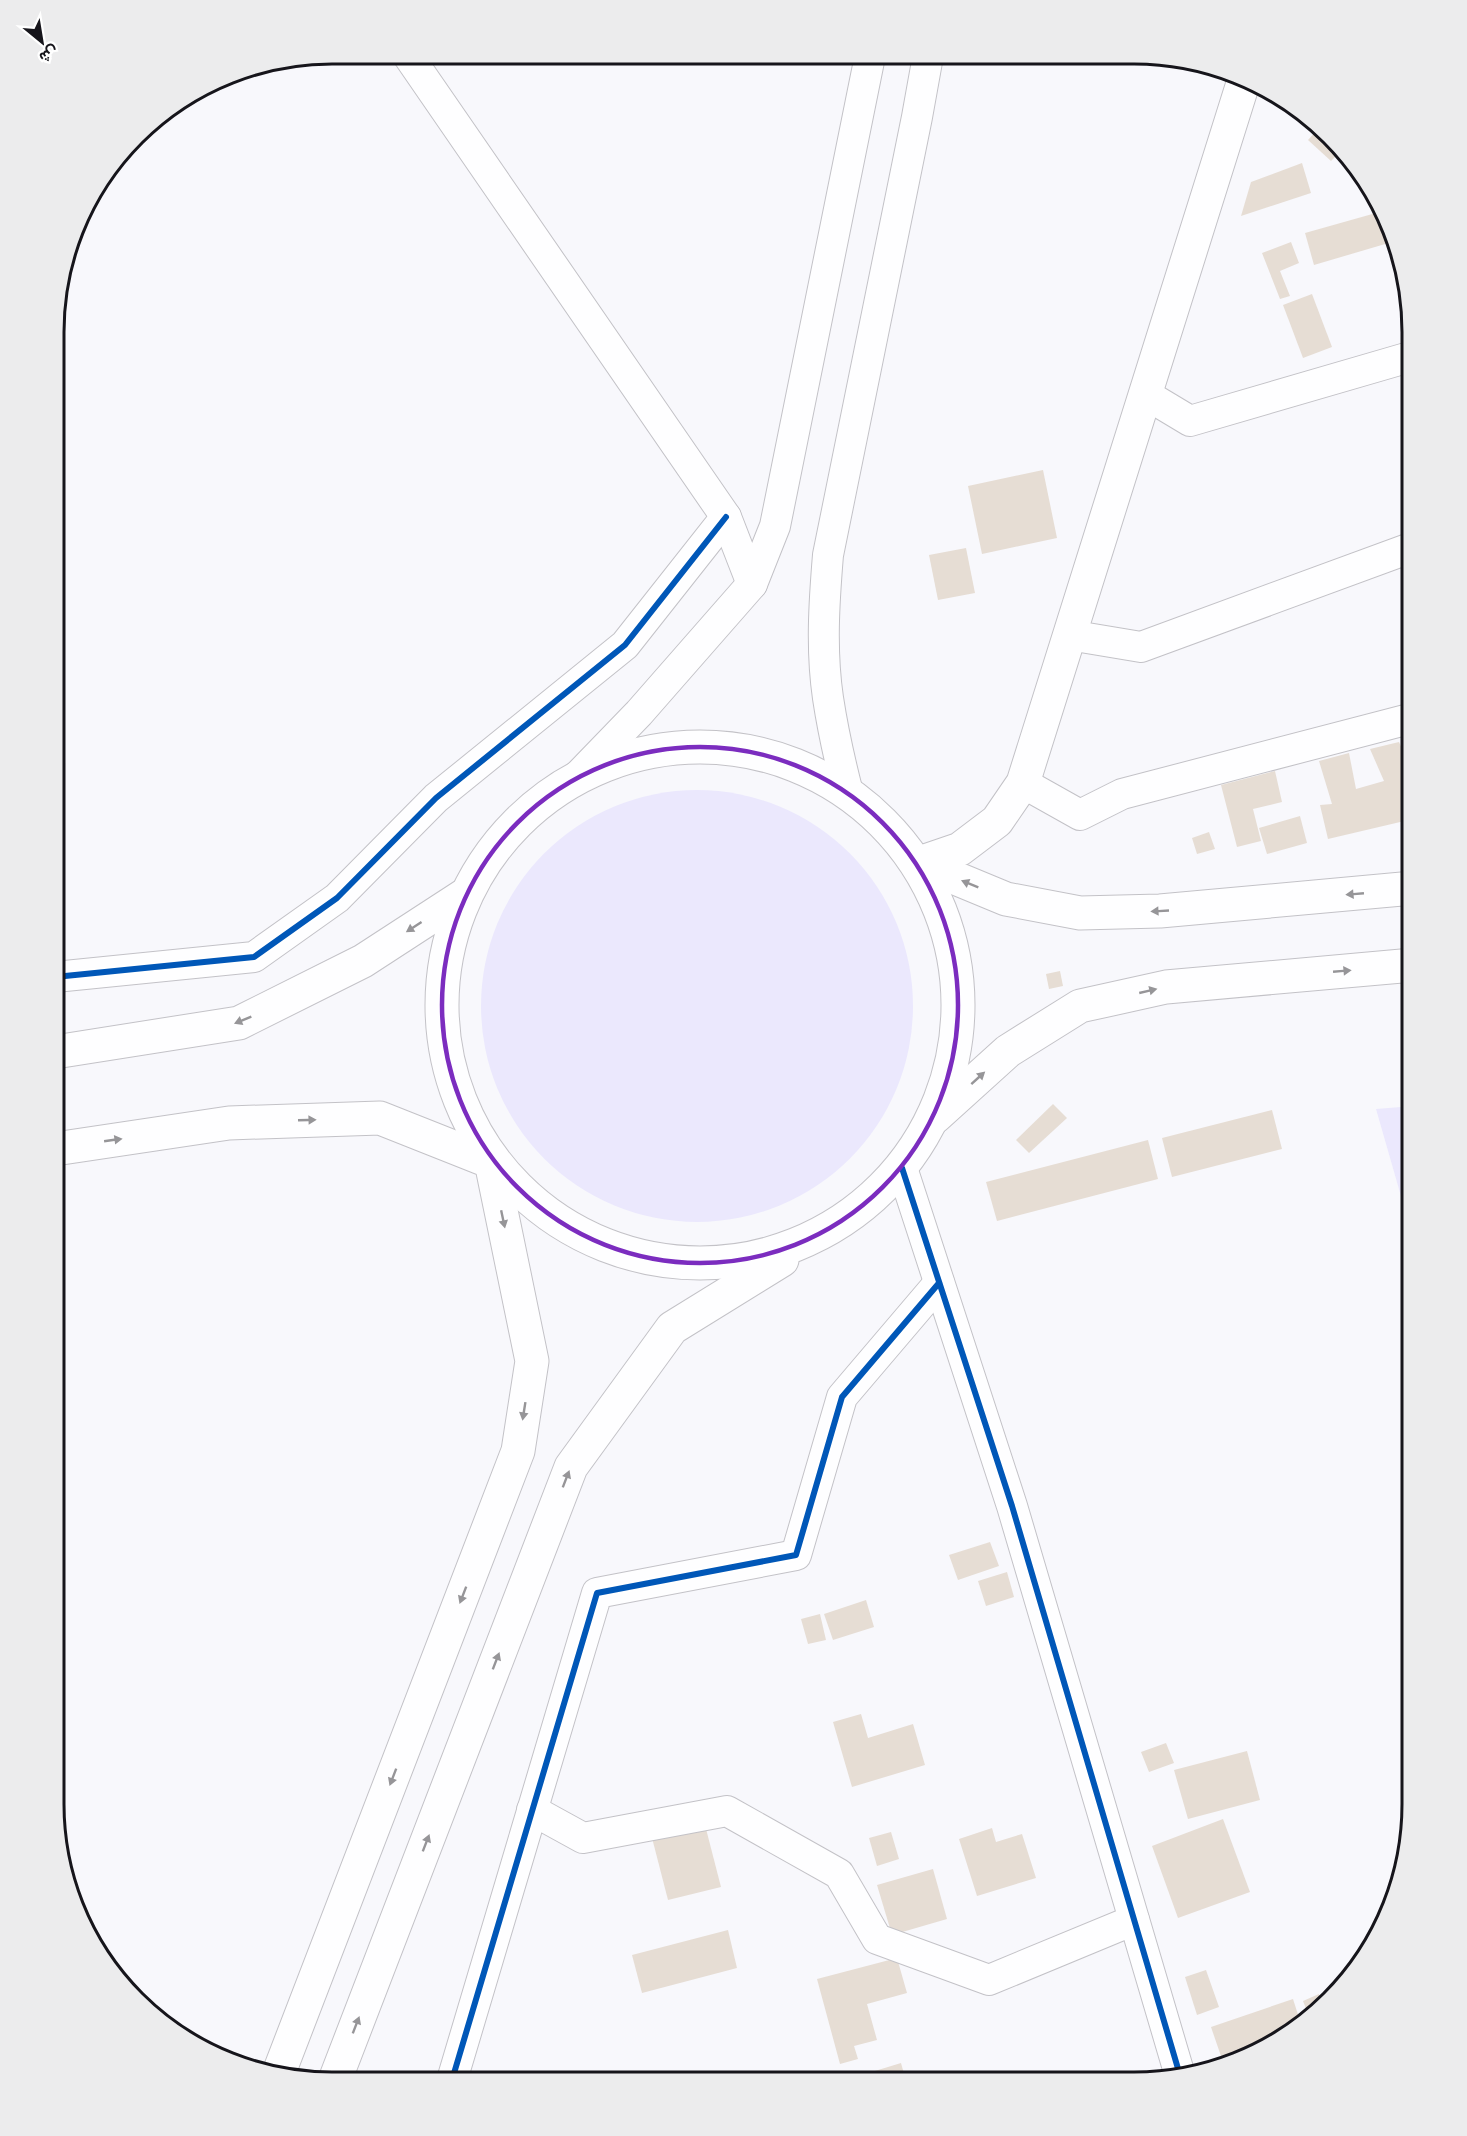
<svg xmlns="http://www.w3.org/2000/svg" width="1467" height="2136" font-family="Barlow,Vazirmatn,sans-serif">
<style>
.green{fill:#ebe8fd}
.building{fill:#e6ddd4}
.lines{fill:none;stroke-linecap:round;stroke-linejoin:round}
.minor-casing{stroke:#c3c2c7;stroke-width:32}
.secondary-casing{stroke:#c3c2c7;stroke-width:35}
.minor{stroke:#fefeff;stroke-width:30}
.secondary{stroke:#fefeff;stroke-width:33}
.cycleway-casing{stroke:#fff;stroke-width:10}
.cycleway{stroke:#0057b8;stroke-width:6}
.oneway{fill:#969598}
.marked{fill:none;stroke:#7b2cbf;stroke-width:4.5;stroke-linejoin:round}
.rim{fill:none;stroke:#16151b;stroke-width:3}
</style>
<rect width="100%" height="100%" fill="#f8f8fc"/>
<g class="green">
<circle cx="697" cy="1006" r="216"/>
<polygon points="1413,1106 1413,1238 1376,1109"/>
</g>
<g class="building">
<polygon points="1318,129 1339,153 1331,161 1308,140"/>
<polygon points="1302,163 1311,193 1241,216 1251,182"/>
<polygon points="1383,211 1392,242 1314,265 1305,233"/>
<polygon points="1291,242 1299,263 1280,271 1290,296 1280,299 1262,253"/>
<polygon points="1312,294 1332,347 1303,358 1283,305"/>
<polygon points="1043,470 1057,538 982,554 968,486"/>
<polygon points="966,548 975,593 938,600 929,555"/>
<polygon points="1413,741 1413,759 1406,743"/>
<polygon points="1399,742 1413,774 1413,819 1328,839 1320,805 1332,804 1319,761 1349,753 1356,789 1384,781 1370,749"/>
<polygon points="1275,771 1282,802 1253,809 1261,841 1237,847 1221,785"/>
<polygon points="1300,816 1307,843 1267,854 1259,828"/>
<polygon points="1209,832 1215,849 1197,854 1192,838"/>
<polygon points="1060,971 1063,986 1049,989 1046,974"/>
<polygon points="1053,1104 1067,1118 1029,1153 1016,1140"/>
<polygon points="1272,1110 1282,1149 1172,1177 1162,1138"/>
<polygon points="1148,1140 1158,1179 997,1221 986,1182"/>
<polygon points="990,1542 999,1566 958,1580 949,1555"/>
<polygon points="1007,1572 1014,1597 986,1606 978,1581"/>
<polygon points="866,1600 874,1627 833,1640 824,1614"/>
<polygon points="820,1614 826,1640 808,1644 801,1619"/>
<polygon points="861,1714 868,1738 913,1724 925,1765 852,1787 833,1722"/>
<polygon points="1166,1743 1174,1763 1149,1772 1141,1752"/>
<polygon points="1247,1751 1260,1800 1188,1819 1174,1770"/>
<polygon points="1223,1819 1250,1892 1178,1918 1152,1846"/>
<polygon points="704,1821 721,1887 668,1900 651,1834"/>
<polygon points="992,1828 996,1842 1022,1834 1036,1878 977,1896 959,1839"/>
<polygon points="891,1832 899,1859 877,1866 869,1838"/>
<polygon points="933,1869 947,1919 892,1935 877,1885"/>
<polygon points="728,1930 737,1968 642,1993 632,1955"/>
<polygon points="897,1958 907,1993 867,2004 877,2040 854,2046 858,2059 840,2064 817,1979"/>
<polygon points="1206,1970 1219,2007 1197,2015 1185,1977"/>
<polygon points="1319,1994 1324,2007 1310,2019 1303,2001"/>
<polygon points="1293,1999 1301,2024 1258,2053 1223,2062 1211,2027"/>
<polygon points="901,2063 906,2081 868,2081 865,2074"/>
</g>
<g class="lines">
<g class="minor-casing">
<g id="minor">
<polyline points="407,54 726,517 752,584"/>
<polyline points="1145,394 1190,421 1413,356"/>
<polyline points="1069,635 1141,647 1413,547"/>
<polyline points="579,775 639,713 752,584 775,526 870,56"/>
<polyline points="1023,783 1080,815 1122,794 1413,718"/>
<path d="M848 793C840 762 833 731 828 698 821 651 824 603 828 555L917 117 928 56"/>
<polyline points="55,977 254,957 337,898 436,798 625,645 726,517"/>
<polyline points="902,1168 1012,1506 1179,2072"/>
<polyline points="532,1810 583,1838 727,1811 839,1874 877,1939 989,1980 1134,1920"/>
<polyline points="452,2080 597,1593 796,1555 842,1397 939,1283"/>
</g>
</g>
<g class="secondary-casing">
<g id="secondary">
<circle cx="700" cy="1005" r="258"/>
<polyline points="919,863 960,849 997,821 1023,783 1245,77"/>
<polyline points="919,863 1006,899 1080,913 1160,911 1413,888"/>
<polyline points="55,1052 239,1023 363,961 463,896"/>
<polyline points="935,1117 1008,1051 1080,1006 1166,987 1413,965"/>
<polyline points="55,1149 229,1123 380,1118 491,1162 532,1361 518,1451 278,2075"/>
<polyline points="335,2080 571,1467 672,1328 782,1260"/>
</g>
</g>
<use href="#minor" class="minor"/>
<use href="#secondary" class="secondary"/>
<g class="cycleway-casing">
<g id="cycleway">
<polyline points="55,977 254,957 337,898 436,798 625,645 726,517"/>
<polyline points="902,1168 1012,1506 1179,2072"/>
<polyline points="452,2080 597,1593 796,1555 842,1397 939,1283"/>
</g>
</g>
<use href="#cycleway" class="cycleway"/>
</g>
<defs><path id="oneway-solid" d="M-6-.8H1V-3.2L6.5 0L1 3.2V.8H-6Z" transform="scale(1.5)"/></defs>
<g class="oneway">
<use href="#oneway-solid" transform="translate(970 884) rotate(-158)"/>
<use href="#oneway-solid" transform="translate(1355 894) rotate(175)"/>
<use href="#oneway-solid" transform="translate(1160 911) rotate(177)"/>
<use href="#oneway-solid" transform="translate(414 927) rotate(147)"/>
<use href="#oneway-solid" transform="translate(1342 971) rotate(-5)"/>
<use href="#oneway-solid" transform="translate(1148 991) rotate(-13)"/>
<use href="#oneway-solid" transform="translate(243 1020) rotate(158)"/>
<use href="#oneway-solid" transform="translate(978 1078) rotate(-42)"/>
<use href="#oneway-solid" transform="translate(307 1120) rotate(-2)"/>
<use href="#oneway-solid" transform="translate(113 1140) rotate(-8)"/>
<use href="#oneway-solid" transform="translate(503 1219) rotate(78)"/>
<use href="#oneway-solid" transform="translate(524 1411) rotate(99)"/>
<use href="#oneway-solid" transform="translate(566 1479) rotate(-69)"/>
<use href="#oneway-solid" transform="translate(463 1595) rotate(111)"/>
<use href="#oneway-solid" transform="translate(496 1661) rotate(-69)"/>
<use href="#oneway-solid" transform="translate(393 1777) rotate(111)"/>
<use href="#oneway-solid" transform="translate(426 1843) rotate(-69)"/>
<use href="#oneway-solid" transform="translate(356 2025) rotate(-69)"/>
</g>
<path class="marked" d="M442 1005a258 258 0 1 1 516 0a258 258 0 1 1-516 0Z"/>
<path d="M0 0H1467V2136H0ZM332 64H1134A268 268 0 0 1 1402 332V1804A268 268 0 0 1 1134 2072H332A268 268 0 0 1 64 1804V332A268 268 0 0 1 332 64Z" fill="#ececed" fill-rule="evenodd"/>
<path class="rim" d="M332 64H1134A268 268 0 0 1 1402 332V1804A268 268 0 0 1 1134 2072H332A268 268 0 0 1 64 1804V332A268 268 0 0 1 332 64Z"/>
<g transform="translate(42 42) rotate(150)" stroke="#ffffff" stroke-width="4.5" paint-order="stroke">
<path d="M0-4.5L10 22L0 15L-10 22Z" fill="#16151b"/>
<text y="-9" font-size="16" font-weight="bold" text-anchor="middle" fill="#16151b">ش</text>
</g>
</svg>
